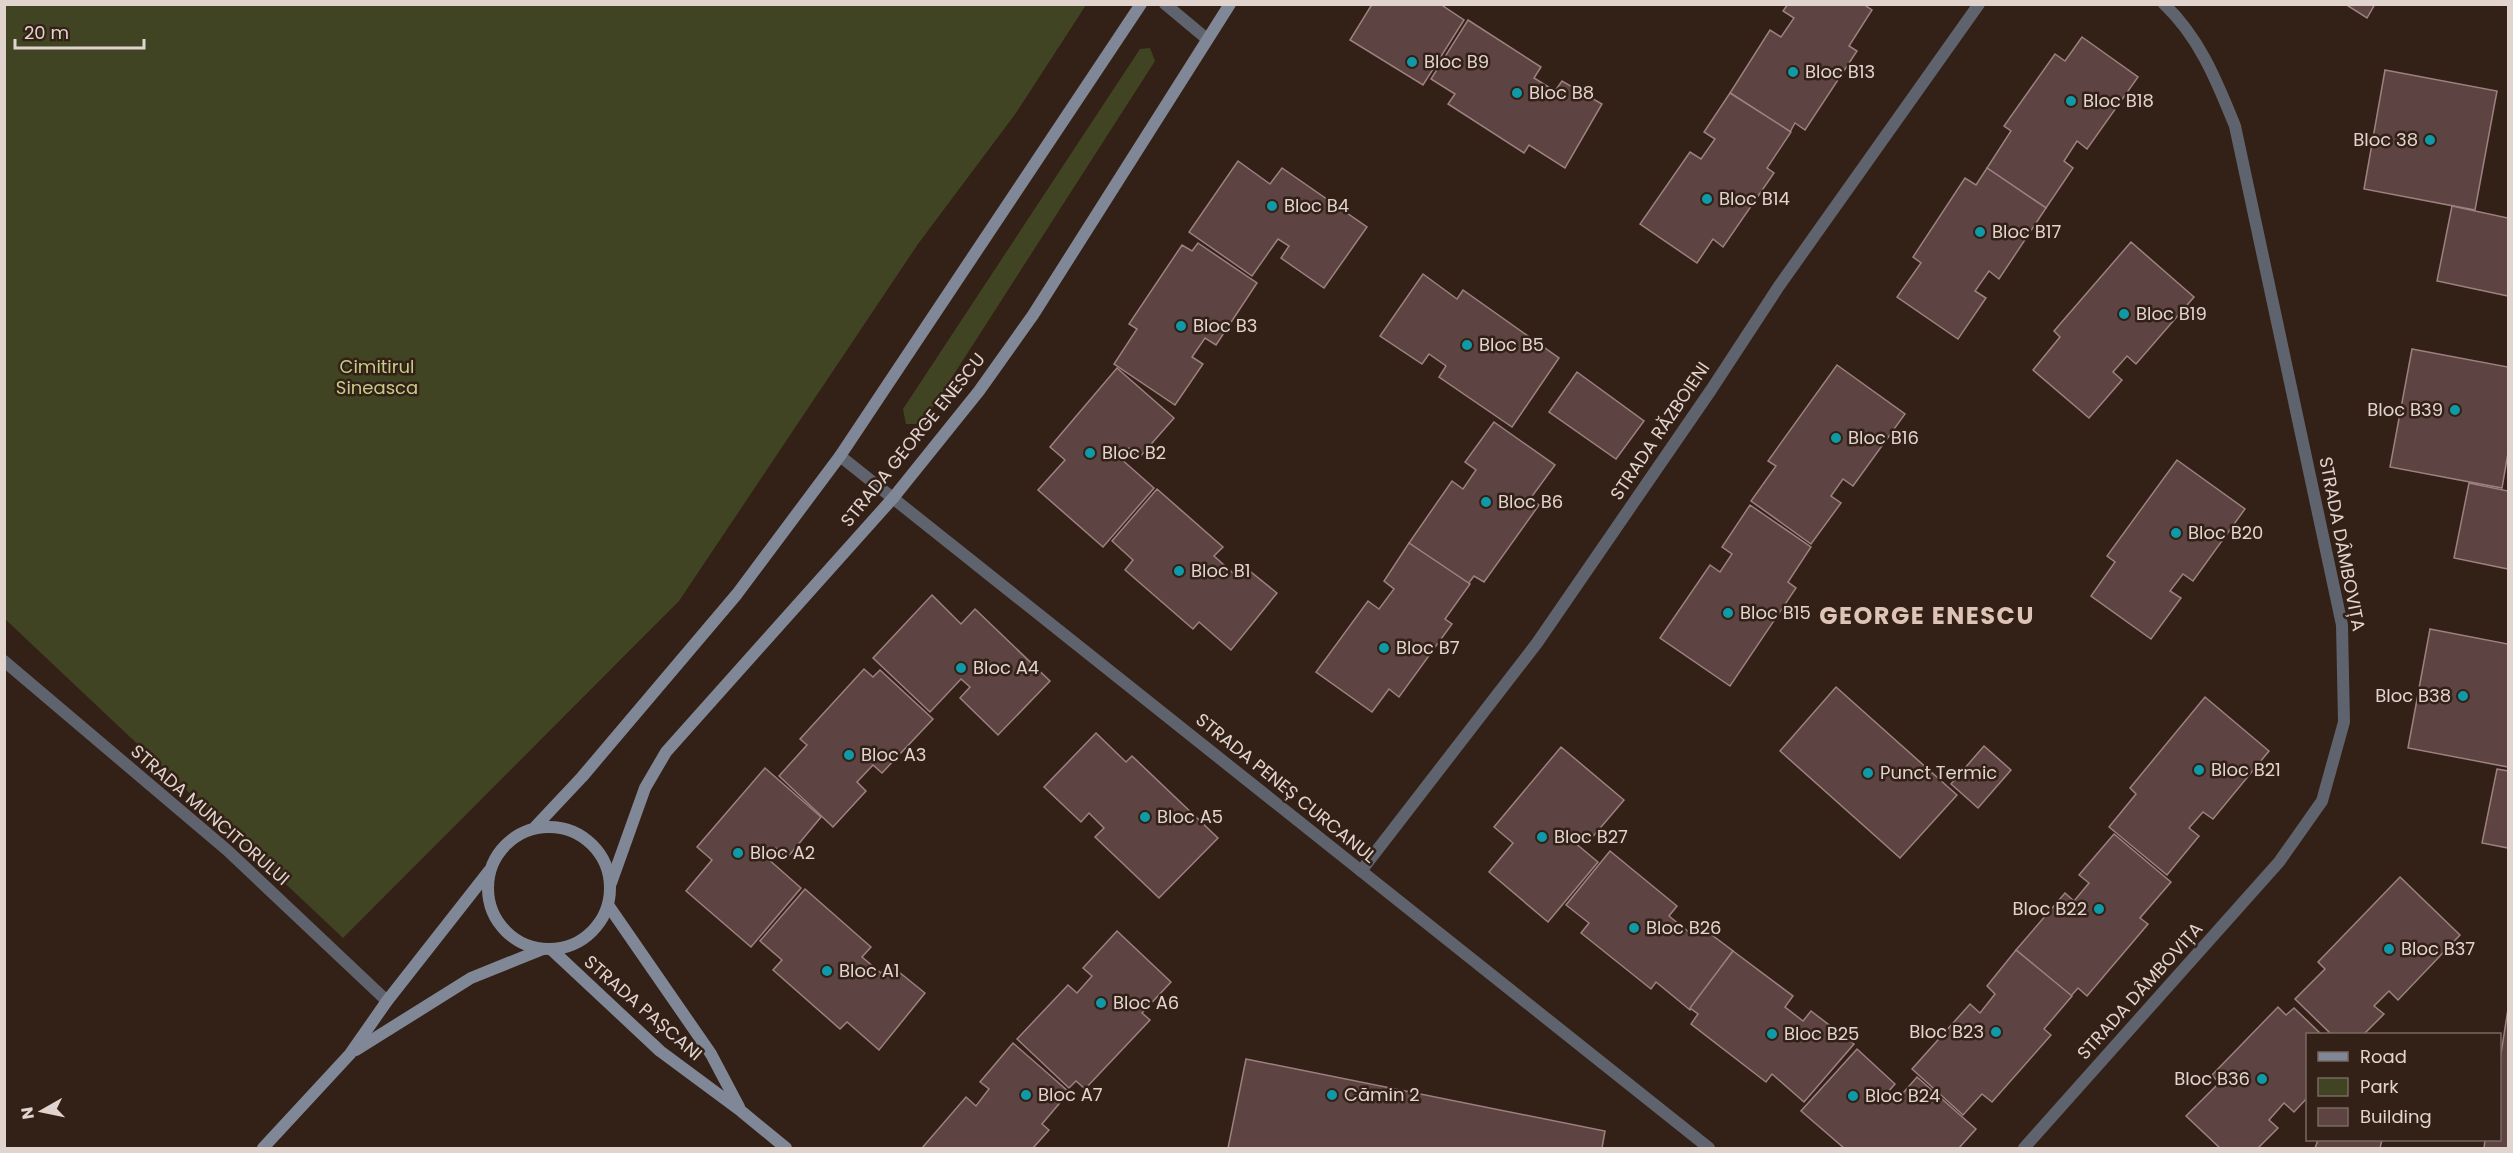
<svg xmlns="http://www.w3.org/2000/svg" width="2513" height="1153" font-family="Poppins,sans-serif">
<style>
.green{fill:#414423}
.building{fill:#5d4443;stroke:#9d8180;stroke-width:1.5}
.lines{fill:none;stroke-linecap:round;stroke-linejoin:round}
.lane{stroke:#5f636d;stroke-width:12}
.street{stroke:#5f636d;stroke-width:12}
.secondary{stroke:#808796;stroke-width:12}
.culture-dot{fill:#0f9aa8;stroke:#332016;stroke-width:2}
.labels{text-anchor:middle;stroke-width:5;stroke-linejoin:round;paint-order:stroke}
.poi-label{font-size:18px;fill:#e1d4ce;stroke:#332016;text-anchor:start}
.park-label{font-size:18px;fill:#c5cc87;stroke:#332016}
.street-label{font-size:18px;fill:#e1d4ce;stroke:#332016}
.district-label{font-size:24px;font-weight:bold;letter-spacing:1.5px;fill:#dec3b7;stroke:#332016}
</style>
<rect width="100%" height="100%" fill="#332016"/>
<g class="green">
<polygon points="4,5 5,4 1086,5 1016,113 918,244 679,601 343,938 5,619"/>
<polygon points="1150,48 1155,61 922,424 906,424 903,409 1140,49"/>
</g>
<g class="building">
<polygon points="1370,4 1440,4 1464,20 1423,85 1350,40 1371,6"/>
<polygon points="1788,4 1863,4 1872,10 1849,46 1857,51 1805,130 1795,123 1790,132 1730,93 1770,30 1781,37 1794,18 1783,11"/>
<polygon points="2345,4 2375,4 2367,18"/>
<polygon points="1468,20 1541,67 1534,78 1555,91 1562,81 1602,104 1565,168 1529,145 1524,153 1448,104 1455,94 1431,79"/>
<polygon points="2082,37 2138,77 2087,149 2077,141 2064,161 2073,168 2046,208 1987,168 2011,131 2004,126 2055,54 2065,61"/>
<polygon points="2385,70 2497,91 2475,210 2364,189"/>
<polygon points="1730,93 1791,132 1767,168 1774,173 1723,247 1713,239 1697,263 1640,224 1690,152 1701,159 1715,139 1704,132"/>
<polygon points="1238,161 1270,184 1282,168 1367,227 1324,288 1281,258 1289,246 1278,239 1252,276 1189,232"/>
<polygon points="1987,168 2046,208 1999,279 1989,271 1975,291 1986,298 1958,339 1897,297 1921,263 1913,257 1965,178 1976,185"/>
<polygon points="2452,206 2508,218 2508,296 2437,281"/>
<polygon points="2131,242 2194,297 2136,364 2127,356 2113,372 2122,380 2089,418 2033,370 2060,337 2054,331"/>
<polygon points="1198,243 1257,283 1216,345 1205,338 1192,357 1203,364 1175,405 1114,364 1137,329 1129,324 1182,245 1192,251"/>
<polygon points="1423,274 1457,299 1463,290 1559,358 1512,427 1439,377 1446,366 1429,354 1422,364 1380,336"/>
<polygon points="2412,349 2508,367 2508,453 2502,488 2390,467"/>
<polygon points="1837,365 1905,414 1853,486 1843,479 1831,496 1841,503 1811,544 1751,501 1776,466 1768,461"/>
<polygon points="1117,368 1174,418 1139,458 1129,448 1120,458 1154,488 1103,547 1038,490 1065,460 1050,447"/>
<polygon points="1577,372 1644,421 1616,459 1549,412"/>
<polygon points="1494,422 1555,465 1530,499 1539,505 1484,582 1474,576 1468,584 1409,543 1452,481 1463,489 1476,470 1465,462"/>
<polygon points="2177,460 2245,509 2193,581 2183,574 2170,591 2181,598 2151,639 2091,596 2115,562 2107,556"/>
<polygon points="2469,483 2508,491 2508,569 2454,558"/>
<polygon points="1157,489 1223,547 1214,556 1233,573 1241,564 1277,593 1231,650 1199,622 1193,629 1125,570 1133,560 1112,541"/>
<polygon points="1750,505 1811,547 1788,582 1796,588 1730,686 1660,638 1710,565 1720,572 1732,554 1722,547"/>
<polygon points="1409,543 1470,584 1445,619 1452,624 1399,697 1389,689 1372,712 1316,672 1368,601 1379,609 1394,589 1384,581"/>
<polygon points="932,595 961,624 975,609 1050,681 998,735 960,698 970,687 961,679 930,712 873,658"/>
<polygon points="2430,629 2508,644 2508,767 2408,748"/>
<polygon points="864,669 873,677 880,670 933,719 882,773 873,765 857,782 866,791 833,827 779,776 807,745 800,739"/>
<polygon points="1836,687 1957,795 1900,858 1780,751"/>
<polygon points="2205,697 2269,751 2213,819 2203,812 2189,828 2199,836 2167,875 2109,827 2136,794 2130,788"/>
<polygon points="1096,733 1126,762 1132,756 1218,838 1159,898 1095,837 1104,828 1089,813 1081,822 1044,787"/>
<polygon points="1984,746 2011,770 1978,808 1951,784"/>
<polygon points="1561,747 1624,800 1590,840 1582,833 1574,842 1598,862 1548,922 1489,872 1513,843 1494,827"/>
<polygon points="765,768 821,817 787,858 776,848 767,858 801,888 751,947 686,891 712,860 697,847"/>
<polygon points="2497,769 2508,771 2508,848 2482,843"/>
<polygon points="2114,834 2171,882 2140,918 2148,924 2087,996 2078,988 2071,996 2016,950 2065,893 2074,901 2089,883 2079,875"/>
<polygon points="1610,851 1677,906 1669,916 1689,932 1696,923 1733,951 1690,1010 1656,982 1651,989 1581,933 1589,923 1566,905"/>
<polygon points="2400,877 2460,935 2398,1000 2389,991 2374,1006 2384,1014 2364,1034 2331,1034 2295,999 2325,969 2318,962"/>
<polygon points="805,889 871,947 862,957 881,973 889,964 925,993 879,1050 847,1022 840,1029 773,970 782,960 760,941"/>
<polygon points="1117,931 1171,982 1142,1013 1150,1020 1085,1089 1076,1081 1069,1088 1017,1039 1068,985 1077,993 1092,976 1083,968"/>
<polygon points="2016,950 2072,996 2044,1029 2051,1035 1992,1102 1982,1094 1963,1115 1912,1069 1970,1004 1980,1013 1995,994 1987,986"/>
<polygon points="1733,951 1793,996 1785,1007 1803,1021 1811,1011 1854,1044 1804,1102 1772,1074 1766,1082 1691,1024 1698,1014 1690,1008"/>
<polygon points="2278,1007 2286,1015 2294,1008 2321,1034 2308,1034 2308,1097 2294,1112 2284,1103 2269,1120 2278,1128 2258,1148 2220,1148 2186,1116 2219,1083 2212,1075"/>
<polygon points="2508,1009 2508,1148 2484,1148 2485,1140 2500,1140 2500,1060"/>
<polygon points="1013,1043 1069,1092 1042,1124 1049,1130 1033,1148 922,1148 966,1097 976,1106 989,1089 980,1082"/>
<polygon points="1857,1049 1895,1084 1888,1092 1897,1100 1917,1077 1976,1129 1959,1148 1844,1148 1801,1111"/>
<polygon points="1246,1059 1605,1131 1602,1148 1228,1148"/>
<polygon points="2318,1140 2382,1140 2380,1148 2315,1148"/>
</g>
<g class="lines">
<polyline class="lane" points="1165,4 1207,39"/>
<g class="street">
<polyline points="840,456 1709,1148"/>
<polyline points="4,661 227,850 387,1001"/>
<polyline points="1361,871 1537,643 1711,390 1779,286 1979,4"/>
<path d="M2024 1148 2279 862 2322 801 2344 722 2342 625 2235 126C2217 82 2200 38 2164 4"/>
</g>
<g class="secondary">
<circle cx="549" cy="888" r="61"/>
<polyline points="535,827 582,777 737,594 840,456 1141,4"/>
<polyline points="611,883 645,788 666,752 893,498 979,391 1033,315 1230,4"/>
<polyline points="608,905 711,1054 739,1107"/>
<polyline points="552,950 660,1051 741,1111 786,1148"/>
<polyline points="356,1050 471,978 543,949"/>
<polyline points="263,1148 350,1054 387,1001 489,871"/>
</g>
</g>
<g class="culture-dot">
<circle cx="1412" cy="62" r="6"/>
<circle cx="1793" cy="72" r="6"/>
<circle cx="1517" cy="93" r="6"/>
<circle cx="2071" cy="101" r="6"/>
<circle cx="2430" cy="140" r="6"/>
<circle cx="1707" cy="199" r="6"/>
<circle cx="1272" cy="206" r="6"/>
<circle cx="1980" cy="232" r="6"/>
<circle cx="2124" cy="314" r="6"/>
<circle cx="1181" cy="326" r="6"/>
<circle cx="1467" cy="345" r="6"/>
<circle cx="2455" cy="410" r="6"/>
<circle cx="1836" cy="438" r="6"/>
<circle cx="1090" cy="453" r="6"/>
<circle cx="1486" cy="502" r="6"/>
<circle cx="2176" cy="533" r="6"/>
<circle cx="1179" cy="571" r="6"/>
<circle cx="1728" cy="613" r="6"/>
<circle cx="1384" cy="648" r="6"/>
<circle cx="961" cy="668" r="6"/>
<circle cx="2463" cy="696" r="6"/>
<circle cx="849" cy="755" r="6"/>
<circle cx="2199" cy="770" r="6"/>
<circle cx="1868" cy="773" r="6"/>
<circle cx="1145" cy="817" r="6"/>
<circle cx="1542" cy="837" r="6"/>
<circle cx="738" cy="853" r="6"/>
<circle cx="2099" cy="909" r="6"/>
<circle cx="1634" cy="928" r="6"/>
<circle cx="2389" cy="949" r="6"/>
<circle cx="827" cy="971" r="6"/>
<circle cx="1101" cy="1003" r="6"/>
<circle cx="1996" cy="1032" r="6"/>
<circle cx="1772" cy="1034" r="6"/>
<circle cx="2262" cy="1079" r="6"/>
<circle cx="1026" cy="1095" r="6"/>
<circle cx="1332" cy="1095" r="6"/>
<circle cx="1853" cy="1096" r="6"/>
</g>
<g class="labels">
<g class="poi-label">
<text x="1424" y="68">Bloc B9</text>
<text x="1805" y="78">Bloc B13</text>
<text x="1529" y="99">Bloc B8</text>
<text x="2083" y="107">Bloc B18</text>
<text x="2418" y="146" text-anchor="end">Bloc 38</text>
<text x="1719" y="205">Bloc B14</text>
<text x="1284" y="212">Bloc B4</text>
<text x="1992" y="238">Bloc B17</text>
<text x="2136" y="320">Bloc B19</text>
<text x="1193" y="332">Bloc B3</text>
<text x="1479" y="351">Bloc B5</text>
<text x="2443" y="416" text-anchor="end">Bloc B39</text>
<text x="1848" y="444">Bloc B16</text>
<text x="1102" y="459">Bloc B2</text>
<text x="1498" y="508">Bloc B6</text>
<text x="2188" y="539">Bloc B20</text>
<text x="1191" y="577">Bloc B1</text>
<text x="1740" y="619">Bloc B15</text>
<text x="1396" y="654">Bloc B7</text>
<text x="973" y="674">Bloc A4</text>
<text x="2451" y="702" text-anchor="end">Bloc B38</text>
<text x="861" y="761">Bloc A3</text>
<text x="2211" y="776">Bloc B21</text>
<text x="1880" y="779">Punct Termic</text>
<text x="1157" y="823">Bloc A5</text>
<text x="1554" y="843">Bloc B27</text>
<text x="750" y="859">Bloc A2</text>
<text x="2087" y="915" text-anchor="end">Bloc B22</text>
<text x="1646" y="934">Bloc B26</text>
<text x="2401" y="955">Bloc B37</text>
<text x="839" y="977">Bloc A1</text>
<text x="1113" y="1009">Bloc A6</text>
<text x="1984" y="1038" text-anchor="end">Bloc B23</text>
<text x="1784" y="1040">Bloc B25</text>
<text x="2250" y="1085" text-anchor="end">Bloc B36</text>
<text x="1038" y="1101">Bloc A7</text>
<text x="1344" y="1101">Cămin 2</text>
<text x="1865" y="1102">Bloc B24</text>
</g>
<g class="park-label">
<text x="377" y="373">Cimitirul<tspan x="377" dy="21">Sineasca</tspan></text>
</g>
<g class="street-label">
<text transform="translate(1660 431) rotate(-56)" y="6">STRADA RĂZBOIENI</text>
<text transform="translate(913 440) rotate(-51)" y="6">STRADA GEORGE ENESCU</text>
<text transform="translate(2342 544) rotate(79)" y="6">STRADA DÂMBOVIȚA</text>
<text transform="translate(1286 788) rotate(39)" y="6">STRADA PENEȘ CURCANUL</text>
<text transform="translate(210 815) rotate(41)" y="6">STRADA MUNCITORULUI</text>
<text transform="translate(2140 991) rotate(-48)" y="6">STRADA DÂMBOVIȚA</text>
<text transform="translate(643 1008) rotate(41)" y="6">STRADA PAȘCANI</text>
</g>
<g class="district-label">
<text x="1927" y="624">GEORGE ENESCU</text>
</g>
</g>
<rect width="2513" height="1153" fill="none" stroke="#e1d4ce" stroke-width="12"/>
<rect x="2306" y="1033" width="195" height="108" fill="#332016" stroke="#796860" stroke-width="1.5"/>
<rect x="2318" y="1052" width="30" height="9" fill="#808796" stroke="#796860" stroke-width="1.5"/>
<text x="2360" y="1063" font-size="18" fill="#e1d4ce">Road</text>
<rect x="2318" y="1078" width="30" height="18" fill="#414423" stroke="#796860" stroke-width="1.5"/>
<text x="2360" y="1093" font-size="18" fill="#e1d4ce">Park</text>
<rect x="2318" y="1108" width="30" height="18" fill="#5d4443" stroke="#796860" stroke-width="1.5"/>
<text x="2360" y="1123" font-size="18" fill="#e1d4ce">Building</text>
<g transform="translate(42 1111) rotate(261)" stroke="#332016" stroke-width="4.5" paint-order="stroke">
<path d="M0-4.5L10 22L0 15L-10 22Z" fill="#e1d4ce"/>
<text y="-9" font-size="16" font-weight="bold" text-anchor="middle" fill="#e1d4ce">N</text>
</g>
<path d="M15 39v9h129v-9" fill="none" stroke="#e1d4ce" stroke-width="3"/>
<text x="24" y="39" font-size="18" fill="#e1d4ce" stroke="#332016" stroke-width="4.5" paint-order="stroke">20 m</text>
</svg>
